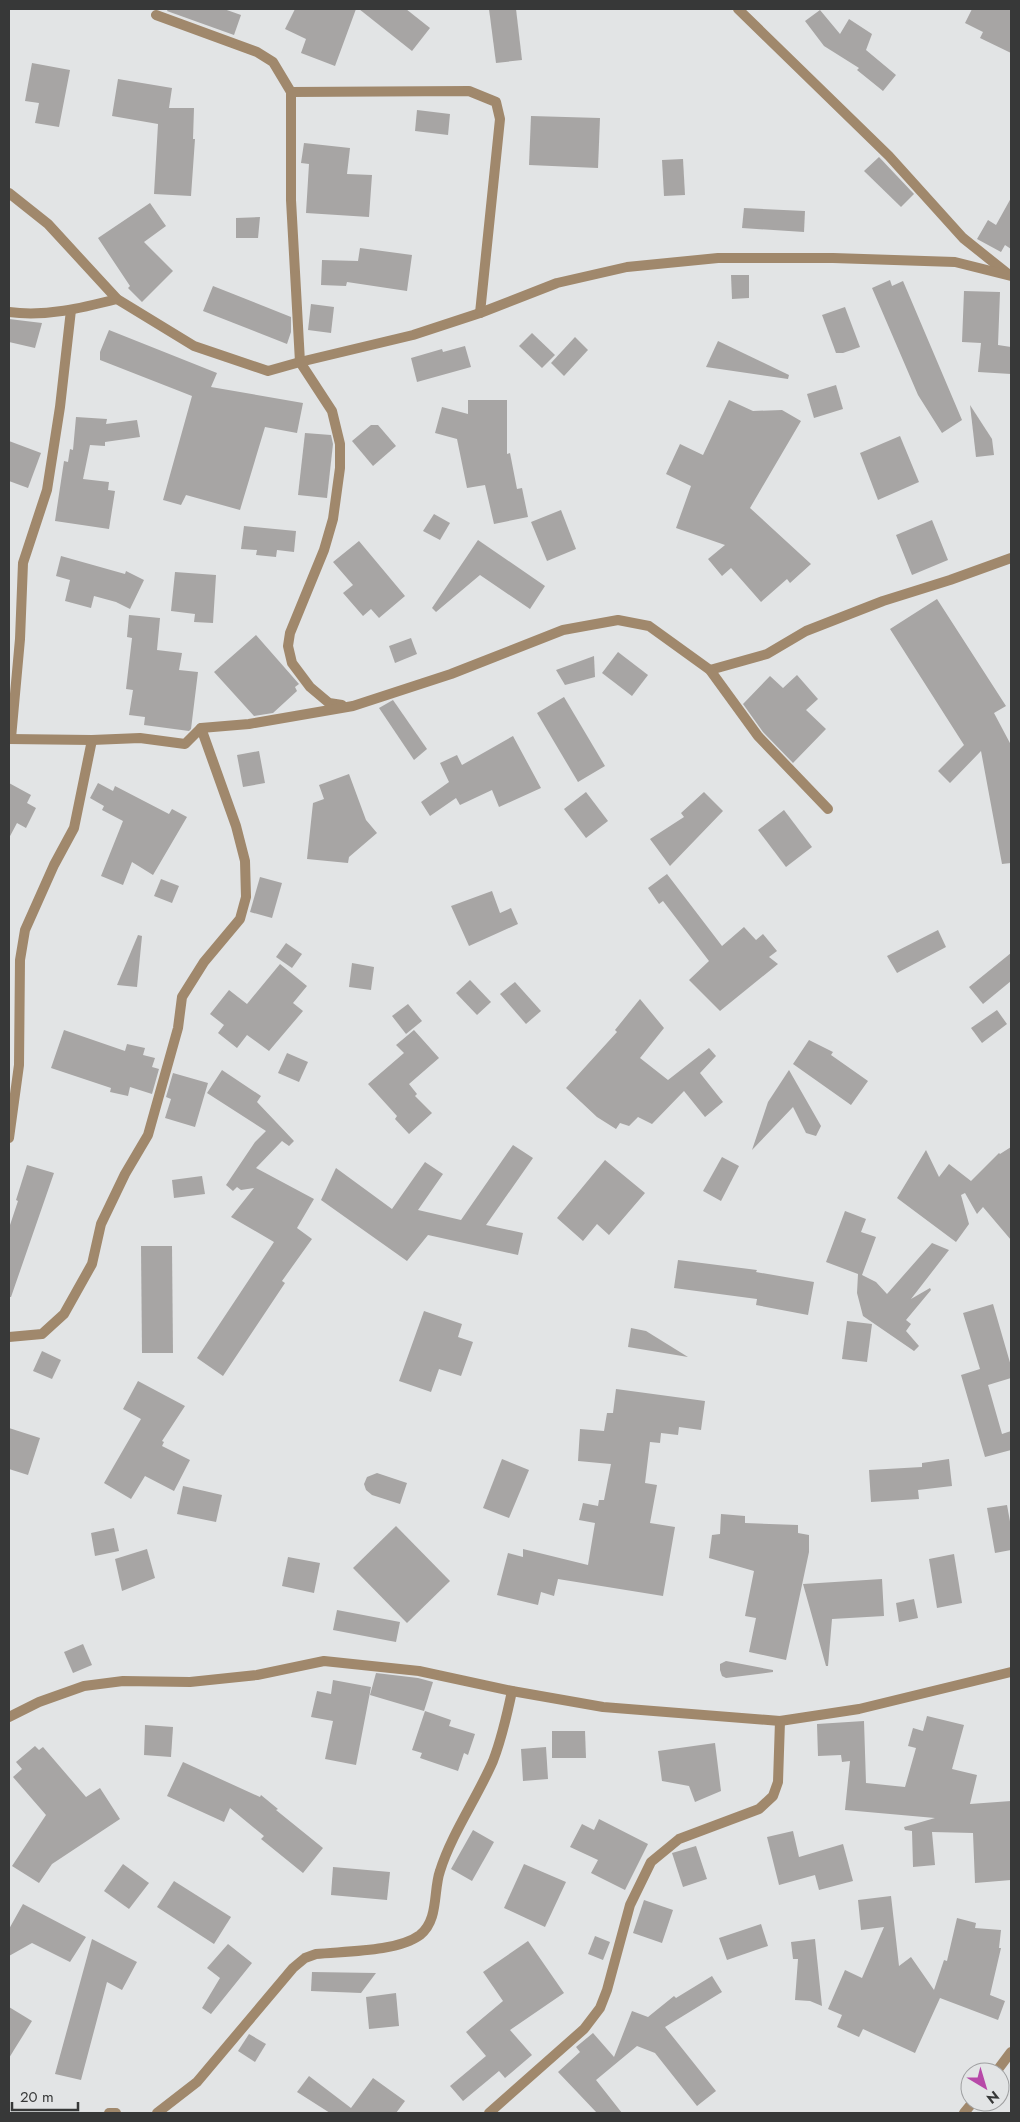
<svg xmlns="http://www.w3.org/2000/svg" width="1020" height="2122" font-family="Jost,sans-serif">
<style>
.building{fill:#a7a5a4}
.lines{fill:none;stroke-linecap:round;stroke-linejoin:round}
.street{stroke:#a0886c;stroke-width:10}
</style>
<rect width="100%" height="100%" fill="#e2e4e5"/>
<g class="building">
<polygon points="168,9 224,9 241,15 234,35 167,11"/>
<polygon points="295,9 356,9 335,66 301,53 306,39 285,29"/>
<polygon points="359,9 406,9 430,28 412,51"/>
<polygon points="489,9 516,9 522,60 496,63"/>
<polygon points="972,9 1011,9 1011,53 980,38 983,32 965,23"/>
<polygon points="820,10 840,34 849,19 872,34 866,50 896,75 883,91 857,70 859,68 824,46 805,21"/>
<polygon points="32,63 70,70 59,127 35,123 39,103 25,101"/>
<polygon points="118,79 172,88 169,108 194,108 193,139 195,139 191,196 154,194 158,124 112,116"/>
<polygon points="417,110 450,114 448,135 415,131"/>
<polygon points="531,116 600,118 598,168 529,165"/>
<polygon points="304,143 350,148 347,174 372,175 369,217 306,213 309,164 301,163"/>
<polygon points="879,157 914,194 901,207 864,171"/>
<polygon points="683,159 685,195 664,196 662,160"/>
<polygon points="1011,198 1011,249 1005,245 1001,252 977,239 988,220 996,225"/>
<polygon points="150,203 166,226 144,242 173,271 142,302 128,288 130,286 98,238"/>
<polygon points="744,208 805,211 804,232 742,228"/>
<polygon points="260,217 258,238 236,238 236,218"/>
<polygon points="360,248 412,255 407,291 347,282 346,286 321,285 322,260 358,261"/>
<polygon points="731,275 749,275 749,298 732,299"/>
<polygon points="890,280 892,286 903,281 962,420 942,433 918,395 872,288"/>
<polygon points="213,286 291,317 291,332 287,344 203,311"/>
<polygon points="964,291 1000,292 998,345 1011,347 1011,374 978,372 981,343 962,342"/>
<polygon points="311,304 334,307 331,333 308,330"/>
<polygon points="845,307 860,347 843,353 836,353 822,315"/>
<polygon points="9,319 42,323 35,348 9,342"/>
<polygon points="109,330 217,373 211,387 303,403 297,433 265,427 240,510 186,495 181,505 163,500 192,396 100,360 100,352"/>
<polygon points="532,333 555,355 542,368 519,346"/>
<polygon points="575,337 588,350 564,376 551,363"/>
<polygon points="718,341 789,375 788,379 706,367"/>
<polygon points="465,346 471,367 417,382 411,358 442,349 443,352"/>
<polygon points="836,385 843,409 814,418 807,394"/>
<polygon points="468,400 507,400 507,454 510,453 517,489 522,488 528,517 494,524 485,485 467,488 457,439 435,433 442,407 468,414"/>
<polygon points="729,400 753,411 782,410 801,421 750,508 811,564 790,583 787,579 761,602 731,568 722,576 708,559 725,545 676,528 691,486 666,474 680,444 703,455"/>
<polygon points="970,405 992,439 994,455 976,457"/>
<polygon points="76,417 107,419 106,424 137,420 140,437 105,442 105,446 90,445 83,479 109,482 108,490 115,491 109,529 55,521 64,461 68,462 70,449 73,450"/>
<polygon points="371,425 378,425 396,446 373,466 352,441"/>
<polygon points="305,433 331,435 333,444 327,498 298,495"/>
<polygon points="900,436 919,482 878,500 860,453"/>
<polygon points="9,441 41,453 28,488 9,481"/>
<polygon points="561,510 576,549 547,561 531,522"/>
<polygon points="434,514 450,523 440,540 423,531"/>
<polygon points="932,520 948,560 912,575 896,535"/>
<polygon points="244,526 296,531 294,552 277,550 276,557 256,555 257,550 241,549"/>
<polygon points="478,540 545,586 530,609 480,575 436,612 432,608"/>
<polygon points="359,541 405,596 379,618 371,609 363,616 343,593 353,585 333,562"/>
<polygon points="61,556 125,574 126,571 144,580 130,609 116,602 94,596 91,608 65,601 70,580 56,576"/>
<polygon points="175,572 216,575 213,623 194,622 195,614 171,611"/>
<polygon points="937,599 1006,706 994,713 1011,745 1011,863 1002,864 981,751 950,783 938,771 964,745 890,629"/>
<polygon points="129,615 160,618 157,650 182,653 179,670 198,672 191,729 189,731 144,725 145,717 129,715 133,690 126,689 132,638 127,637"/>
<polygon points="256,635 299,684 295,687 297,691 273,713 254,716 214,672"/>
<polygon points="411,638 417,654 395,663 389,646"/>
<polygon points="618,652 648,675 632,696 602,673"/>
<polygon points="594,656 595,677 565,685 556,670"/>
<polygon points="797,675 818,699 806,710 826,729 793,763 763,732 743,704 770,676 783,688"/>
<polygon points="564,697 605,766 578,782 537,713"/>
<polygon points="393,700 427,749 414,760 379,708"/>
<polygon points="513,736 541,788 499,807 492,790 460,805 456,798 430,816 421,802 449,782 440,763 457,755 462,765"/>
<polygon points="259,751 265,783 243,787 237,755"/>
<polygon points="349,774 366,820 377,833 349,857 348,863 307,859 313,803 324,799 319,785"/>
<polygon points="9,783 31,795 27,803 36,808 26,828 17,823 9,838"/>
<polygon points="98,783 113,791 115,786 169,814 172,809 187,817 153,875 132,862 123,885 101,876 123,821 102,810 104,806 90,798"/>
<polygon points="586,792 608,821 586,838 564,809"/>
<polygon points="704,792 723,811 670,866 650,839 684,817 681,813"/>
<polygon points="784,810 812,847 786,867 758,830"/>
<polygon points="667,874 722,946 744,927 756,940 763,934 777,951 769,957 778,964 720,1011 689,980 709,961 663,901 659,904 648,888"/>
<polygon points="260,877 282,883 272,918 250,912"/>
<polygon points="161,879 179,886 172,903 154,896"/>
<polygon points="492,891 500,913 511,908 518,924 469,946 451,906"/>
<polygon points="938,930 946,947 897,973 887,956"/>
<polygon points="138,935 142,936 137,987 117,985"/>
<polygon points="286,943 302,954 292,968 276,957"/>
<polygon points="1011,953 1011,981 983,1004 969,987"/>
<polygon points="352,963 374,967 371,990 349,987"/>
<polygon points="280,964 307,986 293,1003 303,1011 269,1051 247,1035 237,1048 218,1033 224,1025 210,1014 229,990 247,1004"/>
<polygon points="470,980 491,1002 477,1015 456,993"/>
<polygon points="515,982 541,1011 526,1024 500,994"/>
<polygon points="640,999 664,1028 640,1058 668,1080 709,1048 716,1056 700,1073 723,1102 705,1117 684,1091 652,1124 638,1117 629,1126 620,1123 616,1129 597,1117 566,1088 617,1032 615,1030"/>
<polygon points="408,1004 422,1021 406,1034 392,1016"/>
<polygon points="997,1010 1007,1024 982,1043 971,1028"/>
<polygon points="64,1030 125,1051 127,1044 145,1048 143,1055 155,1058 152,1067 159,1069 152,1094 130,1087 128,1096 110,1092 111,1088 51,1068"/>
<polygon points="414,1030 439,1058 409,1084 417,1094 415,1096 432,1113 409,1134 395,1119 397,1116 368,1084 404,1053 396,1045"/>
<polygon points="809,1040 833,1052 831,1055 868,1081 851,1105 793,1064"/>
<polygon points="287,1053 308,1062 299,1082 278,1073"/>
<polygon points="222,1070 261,1096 257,1102 294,1141 289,1146 282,1141 256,1168 314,1199 297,1228 312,1239 282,1281 285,1283 223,1376 197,1358 274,1242 231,1217 254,1188 241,1190 237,1187 233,1191 226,1185 255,1142 266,1131 207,1093"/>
<polygon points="789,1070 821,1126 816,1136 806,1133 793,1107 752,1150 768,1102"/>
<polygon points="173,1073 208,1083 195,1127 165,1118 171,1099 166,1097"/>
<polygon points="513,1145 533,1158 486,1225 523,1233 518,1255 428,1235 407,1261 321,1200 336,1168 392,1209 425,1162 443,1174 418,1210 461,1220"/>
<polygon points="1011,1147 1011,1240 983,1207 977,1214 965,1193 961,1195 969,1224 956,1242 897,1198 926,1150 939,1177 949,1164 971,1181 999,1153 1000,1154"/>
<polygon points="722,1157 739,1166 721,1201 703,1191"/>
<polygon points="605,1160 645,1193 609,1235 597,1224 583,1241 557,1218"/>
<polygon points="27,1165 54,1173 11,1297 9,1297 9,1228 18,1201 16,1200"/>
<polygon points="202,1176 205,1194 174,1198 172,1180"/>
<polygon points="845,1211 866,1219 861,1232 876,1237 862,1275 876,1282 887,1294 932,1243 949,1250 911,1299 930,1288 931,1290 906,1320 911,1324 906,1331 919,1346 914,1351 863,1316 857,1293 858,1274 826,1262"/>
<polygon points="141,1246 172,1246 173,1353 142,1353"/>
<polygon points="678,1260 757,1270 756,1272 814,1282 808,1315 756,1305 757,1299 674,1288"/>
<polygon points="993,1304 1011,1366 1011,1378 988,1385 1002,1434 1011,1431 1011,1450 985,1457 961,1375 980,1369 963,1313"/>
<polygon points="424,1311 462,1324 458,1337 473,1342 461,1376 439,1369 431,1392 399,1381"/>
<polygon points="847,1321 872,1324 867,1362 842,1359"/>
<polygon points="631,1328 646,1331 688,1357 628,1347"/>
<polygon points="42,1351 61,1360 52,1379 33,1371"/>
<polygon points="138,1381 185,1406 162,1441 164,1442 162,1446 190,1460 174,1491 145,1476 131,1499 104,1483 141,1419 123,1409"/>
<polygon points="616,1389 705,1401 701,1430 679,1427 678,1435 661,1433 660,1443 650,1442 645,1483 657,1485 650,1523 675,1527 663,1596 558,1579 554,1596 541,1592 538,1605 497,1595 508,1553 523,1557 523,1549 588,1565 595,1523 579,1520 583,1503 598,1506 599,1500 604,1500 611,1464 578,1461 580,1429 604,1431 607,1413 613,1413"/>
<polygon points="9,1428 40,1438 28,1475 9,1469"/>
<polygon points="502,1459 529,1470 509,1518 483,1508"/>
<polygon points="949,1459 952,1486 918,1490 919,1499 871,1502 869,1470 922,1467 922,1463"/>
<polygon points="377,1473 407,1483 400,1504 372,1495 366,1490 364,1484 367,1477"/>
<polygon points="183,1486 222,1495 216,1522 177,1514"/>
<polygon points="1007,1505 1011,1527 1011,1550 995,1553 987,1508"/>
<polygon points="721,1514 745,1516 745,1523 798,1525 798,1533 809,1535 809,1552 786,1660 749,1652 756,1618 745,1616 754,1571 709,1558 712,1535 720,1534"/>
<polygon points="396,1526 450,1581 407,1623 353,1568"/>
<polygon points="114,1528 119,1551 95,1556 91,1533"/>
<polygon points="147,1549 155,1578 122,1591 115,1559"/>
<polygon points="954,1554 962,1603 937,1608 929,1559"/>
<polygon points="288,1557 320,1563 314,1593 282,1586"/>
<polygon points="882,1579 884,1616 832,1619 828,1666 826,1666 803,1584"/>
<polygon points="914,1599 918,1618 899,1622 896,1603"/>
<polygon points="337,1610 400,1622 396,1642 333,1630"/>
<polygon points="83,1644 92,1665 73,1673 64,1652"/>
<polygon points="726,1661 773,1670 773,1672 726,1678 722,1676 720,1670 720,1664"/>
<polygon points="376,1673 418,1678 433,1682 424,1711 370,1695"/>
<polygon points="333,1680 371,1687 356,1765 325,1759 333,1721 311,1717 317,1691 331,1694"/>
<polygon points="425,1711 451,1720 449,1726 475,1734 468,1755 464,1753 458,1771 420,1758 422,1753 412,1750"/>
<polygon points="927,1716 964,1725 952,1769 977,1775 970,1804 1011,1801 1011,1880 975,1883 973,1833 932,1832 935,1865 913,1867 912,1831 905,1830 904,1827 935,1818 845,1810 850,1761 842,1762 841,1755 818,1756 817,1724 864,1721 866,1783 905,1787 916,1748 908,1746 913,1728 923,1731"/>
<polygon points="145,1725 173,1727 171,1757 144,1755"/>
<polygon points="552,1731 585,1731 586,1758 552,1758"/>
<polygon points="715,1743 721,1791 695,1802 689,1786 662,1781 658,1751"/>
<polygon points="35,1746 39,1750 43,1747 86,1797 100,1788 120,1819 52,1864 39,1883 12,1866 46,1815 13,1777 22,1769 16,1762"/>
<polygon points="546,1747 548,1779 523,1781 521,1749"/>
<polygon points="183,1762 260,1797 261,1795 278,1809 276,1810 323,1848 303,1873 261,1839 264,1836 230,1808 224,1822 167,1796"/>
<polygon points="599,1819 648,1844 625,1890 591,1873 598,1860 570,1847 582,1824 594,1830"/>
<polygon points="473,1830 494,1842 472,1881 451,1869"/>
<polygon points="793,1831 799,1857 843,1844 853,1881 819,1890 815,1875 779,1885 767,1837"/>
<polygon points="696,1846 707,1879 683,1887 672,1853"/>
<polygon points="123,1864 149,1883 129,1909 104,1891"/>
<polygon points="524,1864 566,1882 545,1927 504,1908"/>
<polygon points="333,1867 390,1872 387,1900 331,1895"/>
<polygon points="174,1881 231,1917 214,1944 157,1907"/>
<polygon points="891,1896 899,1966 911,1957 934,1990 944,1960 947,1961 957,1918 976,1923 975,1928 1001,1930 999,1948 1001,1948 990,1995 1005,2001 998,2020 940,1998 915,2053 863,2029 859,2037 837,2027 842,2015 828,2009 845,1970 862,1978 884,1927 861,1930 858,1900"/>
<polygon points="644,1900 673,1910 662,1943 633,1933"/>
<polygon points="23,1904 86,1937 70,1962 32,1943 9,1956 9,1929"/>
<polygon points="761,1924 768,1946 727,1960 719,1938"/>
<polygon points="595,1936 610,1942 603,1960 588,1954"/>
<polygon points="92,1939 137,1962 122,1990 107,1982 81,2080 55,2074"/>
<polygon points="815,1939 822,2006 810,2001 795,2000 798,1959 793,1959 791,1942"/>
<polygon points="528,1941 564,1993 510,2030 532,2055 505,2078 499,2071 463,2101 450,2086 486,2056 466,2032 503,2001 483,1972"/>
<polygon points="228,1944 252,1963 211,2014 202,2008 220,1978 207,1968"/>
<polygon points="312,1972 376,1973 361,1993 311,1991"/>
<polygon points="712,1976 722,1992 665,2027 716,2091 697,2106 655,2053 637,2046 596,2080 622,2113 597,2113 558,2072 580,2052 576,2047 593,2033 614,2057 632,2011 648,2017 674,1996 676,1998"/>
<polygon points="396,1993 399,2026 369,2029 366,1997"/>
<polygon points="9,2007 32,2021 9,2058"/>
<polygon points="249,2034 266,2044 255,2062 238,2051"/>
<polygon points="309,2076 351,2108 373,2078 405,2101 396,2113 330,2113 297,2092"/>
</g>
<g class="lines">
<g class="street">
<polyline points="738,9 889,156 963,238 1008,274"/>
<polyline points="156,15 257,52 273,62 291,92 291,200 300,362 332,411 340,444 340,468 333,519 324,550 290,633 288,646 292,663 310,687 329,703 342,705"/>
<polyline points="291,92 469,91 496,102 500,119 480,313"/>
<polyline points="9,193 48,224 117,299 194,346 268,371 300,362 413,335 480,313 557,283 627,267 718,258 833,258 955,262 1011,276"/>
<path d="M9 312C46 317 82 308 117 299"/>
<polyline points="710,670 767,654 806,631 883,601 950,580 1011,558"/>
<polyline points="11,738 20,639 23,563 47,490 60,407 71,310"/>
<polyline points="9,739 92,740 140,738 185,744 201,728 249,724 353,706 451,674 563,630 618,620 649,626 710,670 758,736 828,809"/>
<polyline points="9,1138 19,1065 20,960 25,930 54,865 74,828 92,740"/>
<polyline points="9,1337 42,1334 64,1314 92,1264 101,1224 125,1174 148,1135 178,1028 182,997 204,962 240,919 246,897 245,861 236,826 201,728"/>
<polyline points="9,1717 39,1702 84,1686 123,1681 190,1682 257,1675 324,1661 419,1671 512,1691 603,1707 780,1721 859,1709 1011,1672"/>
<polyline points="996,2072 1011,2052"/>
<polyline points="109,2113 116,2113"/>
<path d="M157 2113 197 2082 293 1968 305 1958 316 1954C345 1951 397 1952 420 1935 439 1920 433 1891 440 1871 452 1833 477 1798 493 1761 502 1738 507 1715 512 1691"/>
<polyline points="489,2113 584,2029 600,2008 607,1990 630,1905 651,1862 679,1839 759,1809 773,1796 778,1782 780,1721"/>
<polyline points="964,2113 973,2102"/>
</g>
</g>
<rect width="1020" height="2122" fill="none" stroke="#373838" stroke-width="20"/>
<g transform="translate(985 2087) rotate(142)"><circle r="24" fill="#e2e4e5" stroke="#9e9fa0"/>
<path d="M0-4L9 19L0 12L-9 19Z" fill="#b749a8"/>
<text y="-8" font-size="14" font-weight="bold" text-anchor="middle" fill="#373838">N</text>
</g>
<path d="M12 2102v8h66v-8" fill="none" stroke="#373838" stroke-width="2.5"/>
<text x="20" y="2102" font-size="15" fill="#373838" stroke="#e2e4e5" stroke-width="4" paint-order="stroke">20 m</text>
</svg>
